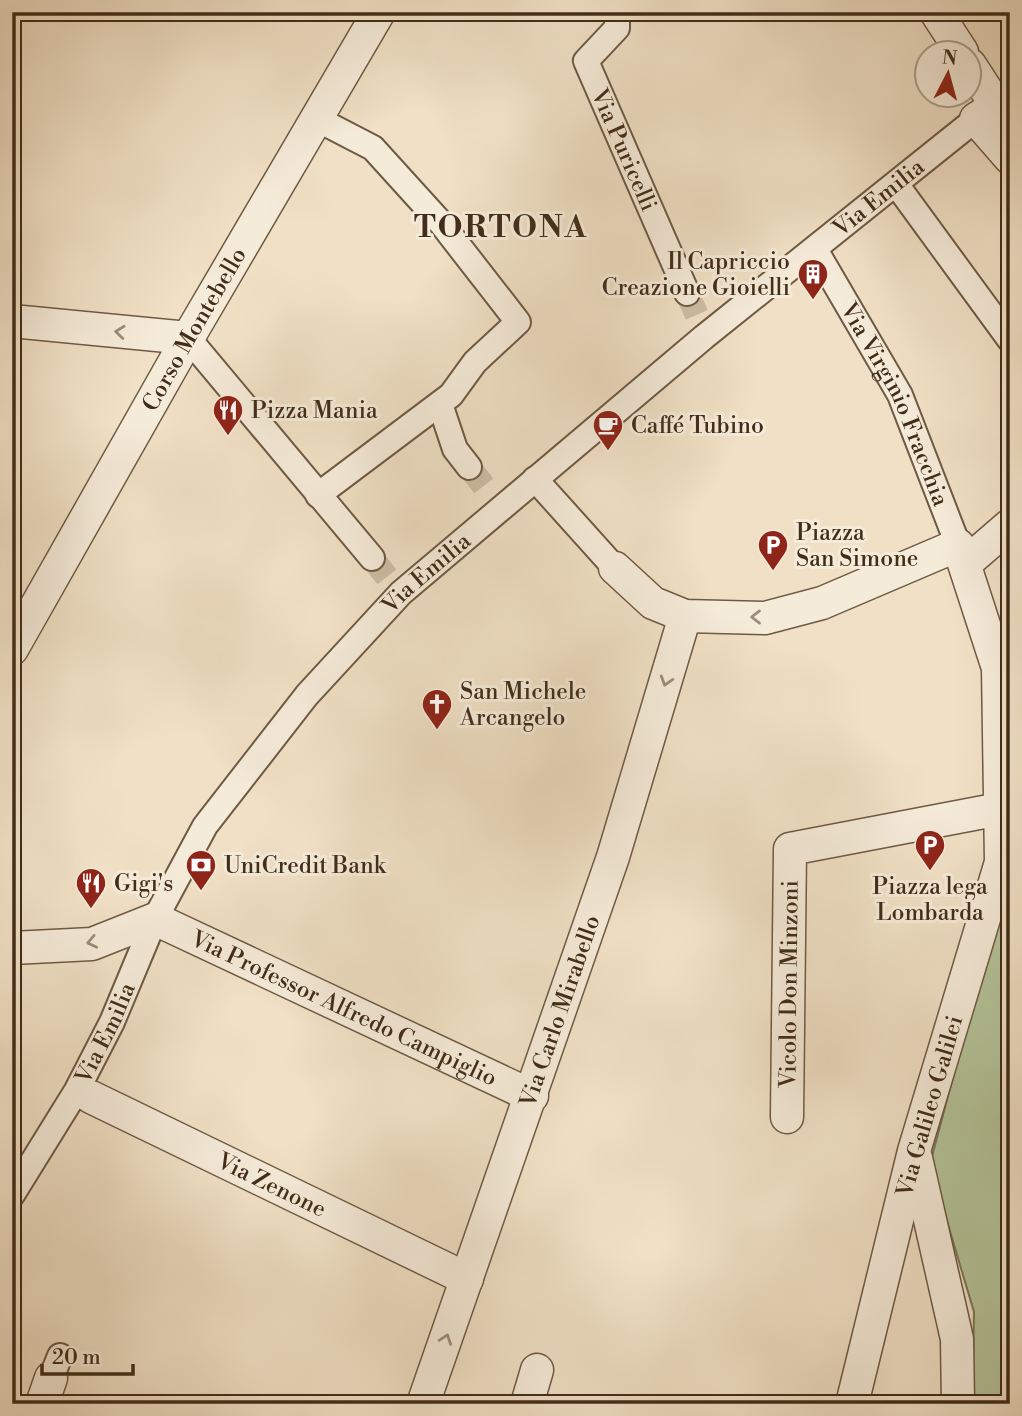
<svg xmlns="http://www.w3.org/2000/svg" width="1022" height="1416" font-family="'Libre Bodoni',serif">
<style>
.green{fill:#b4c399;stroke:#7b7859;stroke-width:2}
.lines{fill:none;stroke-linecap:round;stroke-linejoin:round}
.pedestrian-tunnel{stroke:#cdbca3;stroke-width:24;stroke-dasharray:24 12;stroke-linecap:butt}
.pedestrian-casing{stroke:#6e5a44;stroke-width:28}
.minor-casing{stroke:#6e5a44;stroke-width:35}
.pedestrian{stroke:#f5ebd9;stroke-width:24}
.minor{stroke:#f5ebd9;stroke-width:32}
.oneway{stroke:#9c8c79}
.labels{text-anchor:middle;stroke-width:6;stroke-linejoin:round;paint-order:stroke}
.street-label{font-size:23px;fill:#422d19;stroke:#f5ebd9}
.poi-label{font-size:23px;fill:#422d19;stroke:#f5ebd9;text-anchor:start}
.district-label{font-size:30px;font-weight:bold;letter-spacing:2px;fill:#422d19;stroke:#f5ebd9}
</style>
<rect width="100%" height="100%" fill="#f0e0c5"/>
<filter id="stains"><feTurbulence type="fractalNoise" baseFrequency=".00286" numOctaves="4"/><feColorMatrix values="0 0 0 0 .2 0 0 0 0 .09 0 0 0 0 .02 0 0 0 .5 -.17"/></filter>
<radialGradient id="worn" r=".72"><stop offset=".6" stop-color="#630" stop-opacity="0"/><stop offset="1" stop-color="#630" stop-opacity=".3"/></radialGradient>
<polygon class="green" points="1010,862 1010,1404 972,1404 974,1312 930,1164"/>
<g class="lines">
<g class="pedestrian-tunnel">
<polyline points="687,293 700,322"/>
<polyline points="469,467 490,494"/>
<polyline points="372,558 387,577"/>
</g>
<g class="pedestrian-casing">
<g id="pedestrian">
<path id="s1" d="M617 12V28L586 61 687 293"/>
<polyline points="317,119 373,148 441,223 518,322 475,362 451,395 318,495"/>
<polyline points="896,184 1010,340"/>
<path id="s2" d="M816 251 900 395 958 545"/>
<polyline points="188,338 372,558"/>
<polyline points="440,404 455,449 469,467"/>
<polyline points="535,479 615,568"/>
<path id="s3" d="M12 1195 77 1090 112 1022 155 919 205 826 307 695 401 593 704 337 976 119"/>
<polyline points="51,1378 60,1356"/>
</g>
</g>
<g class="minor-casing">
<g id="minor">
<polyline points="936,12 962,52"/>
<polyline points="970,65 996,105"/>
<polyline points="1010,97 976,119 1010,158"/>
<polyline points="12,321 188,338"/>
<polyline points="966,563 1010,525"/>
<polyline points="615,568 653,603 685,616 765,618 822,603 958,545 998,668 1001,862 914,1151 852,1404"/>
<path id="s4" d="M12 649 188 338 379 12"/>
<path id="s5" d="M12 948 92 944 155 919 532 1096"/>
<path id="s6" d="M91 1097 467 1279"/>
<path id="s7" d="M787 1117 790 849 1010 807"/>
<polyline points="916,1158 957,1339 958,1404"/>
<polyline points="42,1404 51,1378"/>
<path id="s8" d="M423 1404 613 857 685 616"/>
<polyline points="527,1404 537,1370"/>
</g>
</g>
<use href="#pedestrian" class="pedestrian"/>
<use href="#minor" class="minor"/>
</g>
<defs><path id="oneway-chevron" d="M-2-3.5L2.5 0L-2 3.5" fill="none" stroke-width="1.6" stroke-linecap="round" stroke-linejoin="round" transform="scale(1.75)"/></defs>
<g class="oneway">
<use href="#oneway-chevron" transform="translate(120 332) rotate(-174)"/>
<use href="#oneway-chevron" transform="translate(756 617) rotate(180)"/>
<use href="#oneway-chevron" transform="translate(666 681) rotate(107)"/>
<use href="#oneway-chevron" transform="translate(92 942) rotate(168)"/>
<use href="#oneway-chevron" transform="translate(446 1339) rotate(-71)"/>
</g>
<defs>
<g id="building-pin" transform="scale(1.575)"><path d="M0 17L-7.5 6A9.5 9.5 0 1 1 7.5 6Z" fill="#8f2418" stroke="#f5ebd9"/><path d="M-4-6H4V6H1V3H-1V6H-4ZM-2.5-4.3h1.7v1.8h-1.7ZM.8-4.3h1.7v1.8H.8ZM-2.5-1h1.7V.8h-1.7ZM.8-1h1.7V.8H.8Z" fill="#fff"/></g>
<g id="restaurant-pin" transform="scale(1.575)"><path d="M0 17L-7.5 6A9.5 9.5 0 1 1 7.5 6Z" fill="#8f2418" stroke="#f5ebd9"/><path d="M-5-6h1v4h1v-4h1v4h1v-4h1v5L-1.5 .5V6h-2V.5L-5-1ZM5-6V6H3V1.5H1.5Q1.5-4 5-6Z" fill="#fff"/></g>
<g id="cafe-pin" transform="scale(1.575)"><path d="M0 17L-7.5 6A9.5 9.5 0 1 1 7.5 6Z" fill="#8f2418" stroke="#f5ebd9"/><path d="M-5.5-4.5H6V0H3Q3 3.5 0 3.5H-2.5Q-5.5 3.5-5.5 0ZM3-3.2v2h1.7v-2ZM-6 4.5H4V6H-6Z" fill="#fff"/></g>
<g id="parking-pin" transform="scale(1.575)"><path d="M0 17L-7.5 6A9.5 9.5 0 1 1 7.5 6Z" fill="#8f2418" stroke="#f5ebd9"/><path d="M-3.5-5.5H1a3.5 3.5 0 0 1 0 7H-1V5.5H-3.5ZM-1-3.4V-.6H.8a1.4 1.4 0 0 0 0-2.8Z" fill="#fff"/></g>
<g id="church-pin" transform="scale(1.575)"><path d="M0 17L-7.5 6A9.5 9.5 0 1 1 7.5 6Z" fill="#8f2418" stroke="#f5ebd9"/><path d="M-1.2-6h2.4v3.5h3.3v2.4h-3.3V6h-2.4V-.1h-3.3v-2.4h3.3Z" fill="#fff"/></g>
<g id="bank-pin" transform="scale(1.575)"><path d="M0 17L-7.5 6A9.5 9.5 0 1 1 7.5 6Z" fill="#8f2418" stroke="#f5ebd9"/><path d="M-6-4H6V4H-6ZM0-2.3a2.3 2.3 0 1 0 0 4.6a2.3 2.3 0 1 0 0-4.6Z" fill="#fff"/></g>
</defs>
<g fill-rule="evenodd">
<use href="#building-pin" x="813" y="274"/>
<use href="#restaurant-pin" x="228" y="410"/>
<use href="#cafe-pin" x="608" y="425"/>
<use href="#parking-pin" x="773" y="545"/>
<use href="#church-pin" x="437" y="704"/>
<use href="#parking-pin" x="930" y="845"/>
<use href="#bank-pin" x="201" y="865"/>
<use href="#restaurant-pin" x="91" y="883"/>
</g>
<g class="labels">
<g class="street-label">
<text dy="8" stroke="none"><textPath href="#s1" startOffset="158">Via Puricelli</textPath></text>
<text dy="8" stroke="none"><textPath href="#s3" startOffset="1342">Via Emilia</textPath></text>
<text dy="8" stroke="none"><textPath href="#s4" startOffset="368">Corso Montebello</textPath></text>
<text dy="8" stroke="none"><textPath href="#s2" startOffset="173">Via Virginio Fracchia</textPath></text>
<text dy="8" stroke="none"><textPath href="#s3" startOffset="754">Via Emilia</textPath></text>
<text dy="8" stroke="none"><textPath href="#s7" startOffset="133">Vicolo Don Minzoni</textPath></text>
<text dy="8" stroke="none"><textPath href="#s5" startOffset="357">Via Professor Alfredo Campiglio</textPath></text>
<text dy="8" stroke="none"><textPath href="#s8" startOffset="416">Via Carlo Mirabello</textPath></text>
<text dy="8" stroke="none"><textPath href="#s3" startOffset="187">Via Emilia</textPath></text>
<text transform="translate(929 1106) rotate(-74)" y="8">Via Galileo Galilei</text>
<text dy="8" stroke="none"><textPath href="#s6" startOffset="201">Via Zenone</textPath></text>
</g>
<g class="poi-label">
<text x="790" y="269" text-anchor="end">Il Capriccio<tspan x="790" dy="26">Creazione Gioielli</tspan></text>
<text x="251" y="418">Pizza Mania</text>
<text x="631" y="433">Caffé Tubino</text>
<text x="796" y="540">Piazza<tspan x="796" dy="26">San Simone</tspan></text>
<text x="460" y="699">San Michele<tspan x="460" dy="26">Arcangelo</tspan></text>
<text x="224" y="873">UniCredit Bank</text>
<text x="114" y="891">Gigi's</text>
<text x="930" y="894" text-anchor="middle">Piazza lega<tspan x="930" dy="26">Lombarda</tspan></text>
</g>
<g class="district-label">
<text x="501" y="237">TORTONA</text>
</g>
</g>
<rect width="1022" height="1416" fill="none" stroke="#f0e0c5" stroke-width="42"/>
<rect x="14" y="14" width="994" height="1388" fill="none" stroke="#422d19" stroke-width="3.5"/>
<rect x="21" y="21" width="980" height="1374" fill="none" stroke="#422d19" stroke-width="2"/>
<g transform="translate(948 74) rotate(6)"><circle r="33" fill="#f5ebd9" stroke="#ad9f8c" stroke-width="2"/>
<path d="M0-5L12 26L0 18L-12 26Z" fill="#8f2418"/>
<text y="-10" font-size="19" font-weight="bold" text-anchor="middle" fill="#422d19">N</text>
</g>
<path d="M42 1364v10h91v-10" fill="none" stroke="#422d19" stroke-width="3.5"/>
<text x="52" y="1364" font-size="21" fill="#422d19" stroke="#f5ebd9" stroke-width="5" paint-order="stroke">20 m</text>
<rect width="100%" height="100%" filter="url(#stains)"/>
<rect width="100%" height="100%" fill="url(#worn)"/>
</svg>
